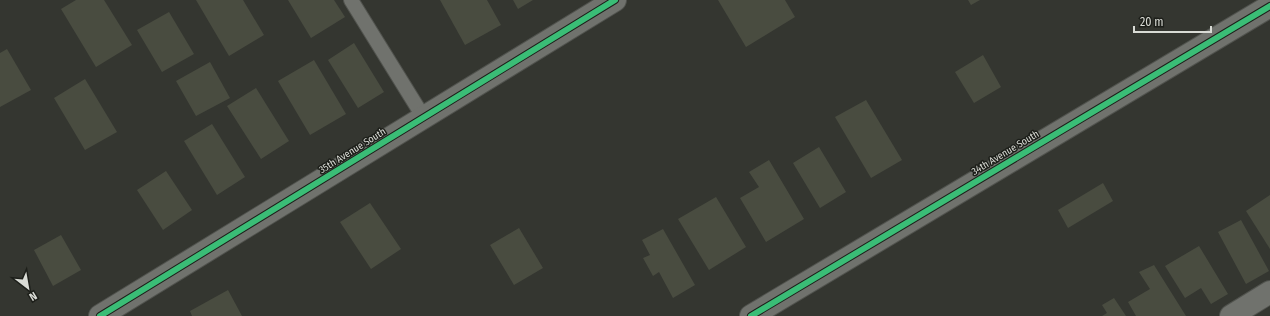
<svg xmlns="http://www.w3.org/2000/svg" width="1270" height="316" font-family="'Fira Sans Condensed',sans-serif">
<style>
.building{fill:#494c40}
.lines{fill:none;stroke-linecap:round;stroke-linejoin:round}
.service-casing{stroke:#51534e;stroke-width:16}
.minor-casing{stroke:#51534e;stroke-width:24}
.service{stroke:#70726d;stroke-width:14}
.minor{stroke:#70726d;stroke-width:22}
.cycleway-casing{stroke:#1d1f1a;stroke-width:8}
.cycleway{stroke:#3abd76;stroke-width:6}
.labels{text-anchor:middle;stroke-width:3;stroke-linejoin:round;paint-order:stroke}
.street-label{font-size:10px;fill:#d9dbd5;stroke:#1d1f1a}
</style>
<rect width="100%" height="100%" fill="#343630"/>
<g class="building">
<polygon points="76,0 104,0 132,45 96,67 61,9"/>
<polygon points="196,0 243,0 264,35 229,56"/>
<polygon points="288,0 334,0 345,17 311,38"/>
<polygon points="440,0 487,0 501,25 465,45"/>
<polygon points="513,0 533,0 518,9"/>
<polygon points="718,0 785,0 795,17 746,47"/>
<polygon points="968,0 980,0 971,5"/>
<polygon points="169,12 194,54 162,72 137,30"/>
<polygon points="354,43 384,92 358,108 328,60"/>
<polygon points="7,49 31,90 0,107 0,53"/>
<polygon points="983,55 1001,87 974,103 955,72"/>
<polygon points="314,60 346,114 310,135 278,81"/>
<polygon points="210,62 230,98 196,116 176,81"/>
<polygon points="85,79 117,132 85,150 54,98"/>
<polygon points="256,88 289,141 261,159 227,106"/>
<polygon points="866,100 902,160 871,178 835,117"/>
<polygon points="212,124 245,177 217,195 184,141"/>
<polygon points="819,147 846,192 820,208 793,163"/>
<polygon points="769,160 804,219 766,242 740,198 759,187 749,172"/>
<polygon points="166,171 192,210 163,230 137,190"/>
<polygon points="1103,183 1113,201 1068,228 1058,210"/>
<polygon points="1270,195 1270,249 1246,211"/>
<polygon points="716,197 746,247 709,270 678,219"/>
<polygon points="370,203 401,249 371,269 340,222"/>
<polygon points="1241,220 1269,271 1246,284 1218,232"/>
<polygon points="519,228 543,268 514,285 490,245"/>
<polygon points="663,229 695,285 673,298 659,272 653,276 643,258 650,255 642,240"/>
<polygon points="61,235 81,270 53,286 34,250"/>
<polygon points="1199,246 1228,294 1211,304 1201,288 1185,298 1165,266"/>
<polygon points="1154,265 1186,316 1136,316 1128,302 1150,289 1139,272"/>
<polygon points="228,290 242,316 192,316 190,311"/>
<polygon points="1114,298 1126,316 1102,316 1107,313 1102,305"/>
</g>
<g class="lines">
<g class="service-casing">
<polyline id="service" points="351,0 424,118"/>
</g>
<g class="minor-casing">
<g id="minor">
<polyline points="100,316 615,0"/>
<polyline points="751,316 1270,6"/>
<polyline points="1231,316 1270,292"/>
</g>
</g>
<use href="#service" class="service"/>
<use href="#minor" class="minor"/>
<g class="cycleway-casing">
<g id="cycleway">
<polyline points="100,316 615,0"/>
<polyline points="751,316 1270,6"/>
</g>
</g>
<use href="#cycleway" class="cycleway"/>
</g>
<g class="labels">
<g class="street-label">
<text transform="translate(352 150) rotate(-32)" y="4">35th Avenue South</text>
<text transform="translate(1005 152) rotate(-31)" y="4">34th Avenue South</text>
</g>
</g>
<g transform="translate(28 288) rotate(149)" stroke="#1d1f1a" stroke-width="3" paint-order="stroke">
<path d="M0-3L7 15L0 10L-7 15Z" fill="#d9dbd5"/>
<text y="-6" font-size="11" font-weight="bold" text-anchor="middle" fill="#d9dbd5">N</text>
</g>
<path d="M1134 26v6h77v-6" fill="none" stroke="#d9dbd5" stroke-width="2"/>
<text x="1140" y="26" font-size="12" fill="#d9dbd5" stroke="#1d1f1a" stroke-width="3" paint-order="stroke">20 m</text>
</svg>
